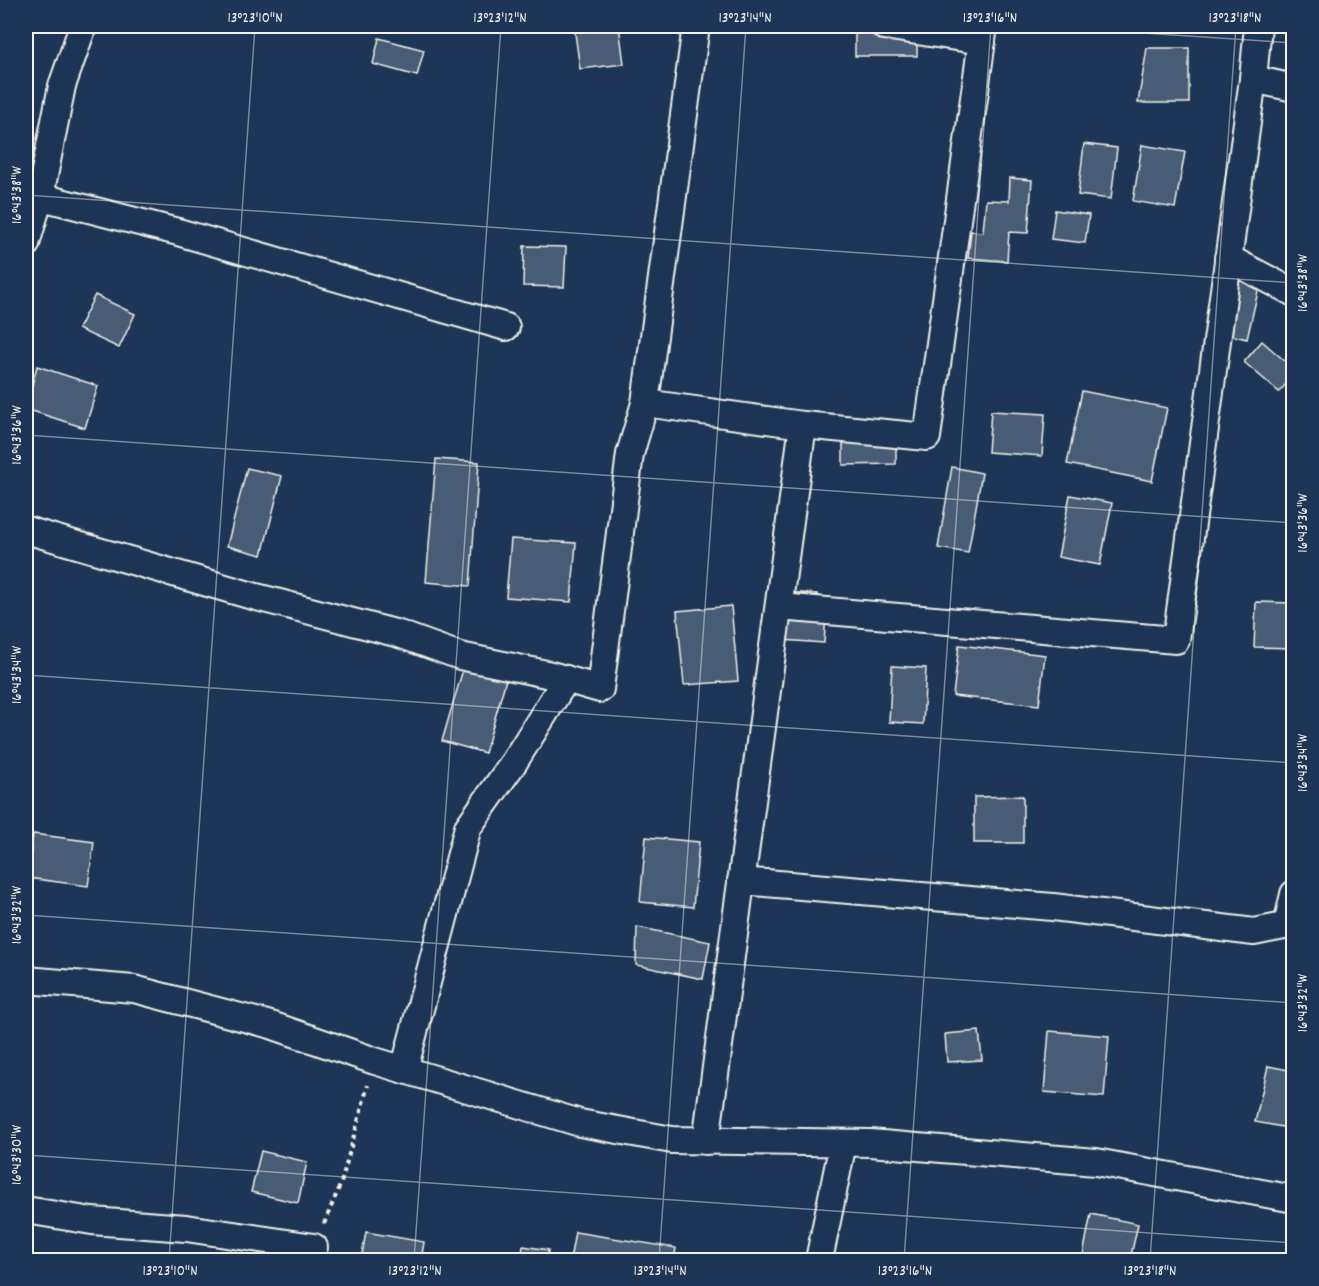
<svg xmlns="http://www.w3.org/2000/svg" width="1319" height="1286" font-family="Dekko,sans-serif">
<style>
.building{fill:#485b74;stroke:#f4f1e8;stroke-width:1.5}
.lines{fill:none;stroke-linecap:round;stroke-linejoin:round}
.street-casing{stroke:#f4f1e8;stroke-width:30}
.path{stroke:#f4f1e8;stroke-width:4;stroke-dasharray:4.5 4.5;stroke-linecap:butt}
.street{stroke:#1d3557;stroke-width:26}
.ticks{fill:none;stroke:#f4f1e8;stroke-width:1.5;stroke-opacity:0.45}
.neatline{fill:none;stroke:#f4f1e8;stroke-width:2}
.ticks-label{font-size:15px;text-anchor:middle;fill:#f4f1e8}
</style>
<rect width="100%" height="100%" fill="#1d3557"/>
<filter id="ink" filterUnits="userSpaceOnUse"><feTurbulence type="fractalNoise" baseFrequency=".0167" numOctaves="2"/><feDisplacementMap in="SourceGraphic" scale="12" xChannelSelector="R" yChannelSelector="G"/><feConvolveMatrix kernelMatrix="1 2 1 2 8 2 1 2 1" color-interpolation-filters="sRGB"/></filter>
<g filter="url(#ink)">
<g class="building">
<polygon points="574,26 619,26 624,64 580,69"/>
<rect x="855" y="26" width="62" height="30"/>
<polygon points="379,38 424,50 417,76 373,64"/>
<polygon points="1147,48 1189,48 1189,103 1138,103"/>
<polygon points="1084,144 1117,148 1111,199 1078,195"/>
<polygon points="1142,145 1185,152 1175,208 1133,201"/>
<polygon points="1010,178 1032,180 1028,233 1009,232 1007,261 968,258 971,231 983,232 986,200 1009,201"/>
<polygon points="1055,210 1089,215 1085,243 1051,239"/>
<polygon points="524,246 566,247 564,287 523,286"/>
<polygon points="1229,266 1262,274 1247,339 1214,331"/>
<polygon points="95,295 135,314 119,348 78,329"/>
<polygon points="1262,341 1294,369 1294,375 1279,392 1244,362"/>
<polygon points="37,366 98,386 85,428 26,409"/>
<polygon points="1082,391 1167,408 1152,481 1067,464"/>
<polygon points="991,411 1045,414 1042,456 988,452"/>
<polygon points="843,422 896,422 896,464 843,465"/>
<polygon points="436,459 479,462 470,586 426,582"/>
<polygon points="952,467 982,473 968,553 938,548"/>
<polygon points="247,468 282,476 262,555 227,546"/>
<polygon points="1070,495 1112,503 1100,565 1058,557"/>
<polygon points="511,539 576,543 571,602 506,597"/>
<polygon points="785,592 817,594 816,613 826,614 824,643 782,640"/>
<polygon points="1256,602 1294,603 1294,648 1254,647"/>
<polygon points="731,606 738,681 684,685 677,611"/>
<polygon points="959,645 1045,655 1039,705 953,696"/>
<polygon points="469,649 511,662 485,753 442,741"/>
<polygon points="892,666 926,668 923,724 889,722"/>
<polygon points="1023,796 1023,843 974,843 974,797"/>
<polygon points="33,834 94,842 88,886 28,878"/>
<polygon points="646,837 699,842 693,907 640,902"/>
<polygon points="637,927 710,942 703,979 636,965"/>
<polygon points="979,1031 982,1060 947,1062 945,1034"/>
<polygon points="1049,1031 1109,1036 1104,1097 1044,1092"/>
<polygon points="1268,1066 1294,1071 1294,1129 1255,1122"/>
<polygon points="261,1151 307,1162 298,1203 251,1192"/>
<polygon points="1091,1214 1138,1224 1130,1260 1082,1260"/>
<polygon points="366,1232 424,1242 421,1260 361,1260"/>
<polygon points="575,1232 676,1248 674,1260 570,1260"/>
<polygon points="523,1246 548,1250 547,1260 521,1260"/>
</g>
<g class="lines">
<g class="street-casing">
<g id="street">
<polyline points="884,26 982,41"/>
<polyline points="1253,79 1294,88"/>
<polyline points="26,193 178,232 506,327"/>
<polyline points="26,244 40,196 62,86 83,26"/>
<polyline points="1228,258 1294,293"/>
<polyline points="645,403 803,425 927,437 984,26"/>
<polyline points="26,530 249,595 399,634 460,656 551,675 600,689 630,454 645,403 696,26"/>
<polyline points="779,607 1176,640 1253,79 1258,26"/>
<polyline points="741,881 1053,907 1254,932 1294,924"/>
<polyline points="1287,925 1294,894"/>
<polyline points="26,980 134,989 271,1025 375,1061 580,1123 672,1140 870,1143 1096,1162 1294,1199"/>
<polyline points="404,1070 468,827 514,762 566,679"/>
<polyline points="706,1141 803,425"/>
<polyline points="26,1210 92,1221 186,1228 314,1247"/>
<polyline points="819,1260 843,1143"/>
</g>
</g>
<polyline class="path" points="324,1224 341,1183 368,1085"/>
<use href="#street" class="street"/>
</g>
</g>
<path class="ticks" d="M1036 26 1294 43M26 195 1294 283M26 435 1294 523M26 675 1294 763M26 915 1294 1003M26 1155 1294 1243M169 1260 255 26M414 1260 501 26M659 1260 746 26M904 1260 991 26M1150 1260 1236 26"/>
<rect width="1319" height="1286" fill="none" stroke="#1d3557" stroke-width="66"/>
<rect x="33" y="33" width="1253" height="1220" class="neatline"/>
<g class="ticks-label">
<text x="255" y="22">13°23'10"N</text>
<text x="500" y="22">13°23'12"N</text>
<text x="745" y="22">13°23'14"N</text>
<text x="990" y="22">13°23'16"N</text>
<text x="1235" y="22">13°23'18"N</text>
<text transform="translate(16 195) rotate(-90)" y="5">16°43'38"W</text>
<text transform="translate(1302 283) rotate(-90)" y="5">16°43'38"W</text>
<text transform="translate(16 435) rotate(-90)" y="5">16°43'36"W</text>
<text transform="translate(1302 523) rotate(-90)" y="5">16°43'36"W</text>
<text transform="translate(16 675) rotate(-90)" y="5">16°43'34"W</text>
<text transform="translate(1302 763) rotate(-90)" y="5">16°43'34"W</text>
<text transform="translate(16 915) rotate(-90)" y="5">16°43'32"W</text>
<text transform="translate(1302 1003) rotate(-90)" y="5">16°43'32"W</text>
<text transform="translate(16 1155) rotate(-90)" y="5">16°43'30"W</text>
<text x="170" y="1275">13°23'10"N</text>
<text x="415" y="1275">13°23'12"N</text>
<text x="660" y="1275">13°23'14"N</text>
<text x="905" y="1275">13°23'16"N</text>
<text x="1150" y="1275">13°23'18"N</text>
</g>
</svg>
